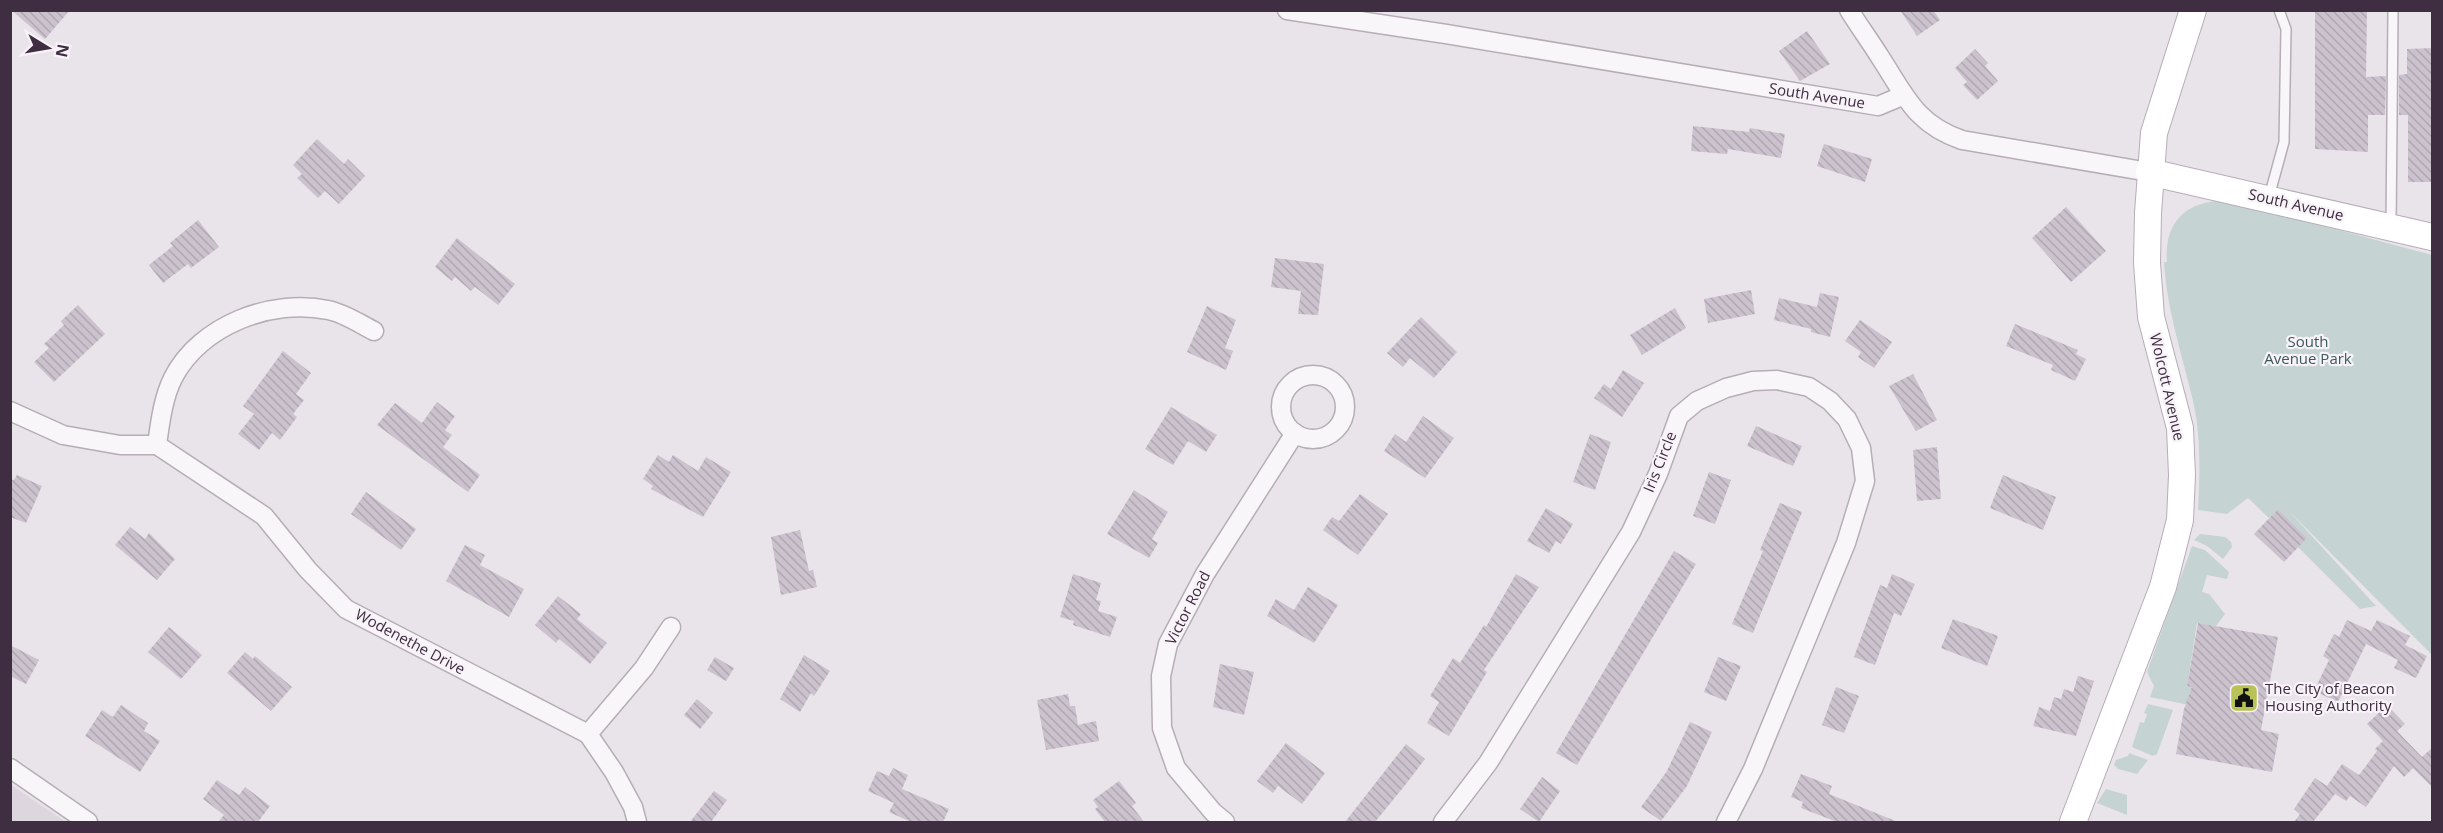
<svg xmlns="http://www.w3.org/2000/svg" width="2443" height="833" font-family="'Open Sans',sans-serif">
<style>
.built{fill:#ded6df}
.green{fill:#c6d3d3}
.building{fill:url(#building-back-hatch)}
.lines{fill:none;stroke-linecap:round;stroke-linejoin:round}
.lane-casing{stroke:#b6adb7;stroke-width:12}
.street-casing{stroke:#b6adb7;stroke-width:21}
.secondary-casing{stroke:#b6adb7;stroke-width:28}
.lane{stroke:#f9f6f9;stroke-width:9}
.street{stroke:#f9f6f9;stroke-width:18}
.secondary{stroke:#fff;stroke-width:26}
.labels{text-anchor:middle;stroke-width:4.5;stroke-linejoin:round;paint-order:stroke}
.street-label{font-size:15px;fill:#3f2d41;stroke:#f7f3f8}
.park-label{font-size:15px;fill:#3c5a5c;stroke:#f7f3f8}
.poi-label{font-size:15px;fill:#3f2d41;stroke:#f7f3f8;text-anchor:start}
</style>
<defs>
<pattern id="building-back-hatch" width="6" height="6" patternUnits="userSpaceOnUse" patternTransform="scale(1.5)"><rect width="6" height="6" fill="#cbc2cd"/><path d="M-1 5l2 2M0 0l6 6M5-1l2 2" fill="none" stroke="#afa7b1"/></pattern>
</defs>
<rect width="100%" height="100%" fill="#e9e4ea"/>
<polygon class="built" points="11,785 66,822 11,822"/>
<g class="green">
<path d="M2217 201H2230L2432 255V655L2289 511 2376 606 2360 609 2298 547 2307 538 2278 509 2269 518 2248 498 2227 514 2198 510C2200 475 2201 436 2193 401 2182 354 2167 311 2164 262H2167C2164 226 2182 204 2217 201Z"/>
<polygon points="2200,534 2225,537 2231,542 2232,547 2223,559 2207,546 2194,540"/>
<polygon points="2192,546 2205,550 2229,572 2227,579 2207,575 2202,592 2209,594 2225,614 2216,626 2197,623 2187,686 2222,692 2218,711 2150,697 2154,686 2147,672"/>
<polygon points="2148,704 2173,710 2157,754 2153,756 2132,747 2140,722 2144,723 2147,714 2144,713"/>
<polygon points="2129,753 2148,760 2137,774 2118,769 2114,765 2116,760 2128,756"/>
<polygon points="2106,789 2127,795 2127,815 2097,803"/>
</g>
<g class="building">
<polygon points="11,10 70,10 45,39"/>
<polygon points="1900,10 1933,10 1940,20 1917,36"/>
<polygon points="2315,10 2367,10 2366,77 2386,76 2385,115 2368,115 2368,152 2315,149"/>
<polygon points="1807,31 1830,64 1800,81 1779,51"/>
<polygon points="2433,48 2433,182 2408,182 2408,115 2399,115 2399,75 2407,74 2407,49"/>
<polygon points="1975,49 1988,63 1985,66 1998,81 1977,100 1963,85 1967,82 1955,68"/>
<polygon points="1693,126 1749,132 1750,128 1785,134 1781,158 1728,149 1727,154 1691,151"/>
<polygon points="317,139 344,164 348,159 365,176 339,204 325,191 318,198 297,178 302,174 293,165"/>
<polygon points="1824,144 1872,159 1865,182 1817,166"/>
<polygon points="2066,207 2106,251 2071,282 2032,238"/>
<polygon points="198,220 219,247 191,268 188,264 163,283 149,265 173,246 170,243"/>
<polygon points="457,238 515,284 498,305 475,287 471,291 455,277 452,281 435,267"/>
<polygon points="1275,258 1324,264 1318,315 1298,314 1301,291 1271,287"/>
<polygon points="1751,290 1755,314 1708,323 1704,299"/>
<polygon points="1820,293 1839,297 1830,337 1811,332 1811,329 1774,320 1779,298 1817,307"/>
<polygon points="78,305 105,334 54,382 34,362 49,348 44,344 64,325 61,321"/>
<polygon points="1207,306 1236,320 1225,348 1233,351 1226,370 1187,352"/>
<polygon points="1675,308 1686,328 1642,355 1630,335"/>
<polygon points="1421,317 1457,352 1434,378 1410,358 1403,367 1387,353"/>
<polygon points="1860,320 1892,342 1874,368 1858,357 1861,352 1845,341"/>
<polygon points="2015,324 2078,350 2076,354 2086,359 2075,381 2051,370 2053,365 2006,346"/>
<polygon points="283,351 311,373 296,394 304,400 293,414 297,417 280,440 272,433 259,450 238,434 254,414 243,406"/>
<polygon points="1623,370 1644,383 1622,417 1594,398 1604,384 1611,389"/>
<polygon points="1913,374 1937,420 1916,431 1889,386"/>
<polygon points="437,402 455,416 445,430 452,435 443,447 480,475 468,492 377,425 395,403 422,423"/>
<polygon points="1171,407 1217,435 1206,452 1188,441 1173,465 1145,449"/>
<polygon points="1423,416 1454,438 1425,478 1384,451 1395,434 1406,442"/>
<polygon points="1756,426 1802,446 1793,466 1747,446"/>
<polygon points="1590,434 1611,442 1595,490 1573,482"/>
<polygon points="1937,447 1941,499 1917,501 1913,450"/>
<polygon points="658,455 669,462 673,455 698,471 706,457 731,472 703,517 651,489 653,486 643,479"/>
<polygon points="1709,472 1731,480 1715,524 1693,516"/>
<polygon points="17,475 42,486 26,523 10,517 10,479 14,480"/>
<polygon points="2003,475 2056,497 2043,530 1990,508"/>
<polygon points="1134,490 1168,512 1152,539 1158,543 1149,558 1107,534"/>
<polygon points="366,492 416,529 401,550 351,514"/>
<polygon points="1360,494 1388,514 1358,555 1323,530 1332,517 1339,521"/>
<polygon points="1780,503 1802,512 1753,633 1732,624 1763,551 1760,550"/>
<polygon points="1546,508 1573,524 1561,544 1556,541 1549,553 1527,541"/>
<polygon points="2278,509 2307,538 2284,562 2254,534"/>
<polygon points="130,527 145,539 149,533 175,559 157,580 115,545"/>
<polygon points="800,530 809,571 813,570 817,587 781,595 771,537"/>
<polygon points="465,545 485,555 480,565 524,589 509,617 446,581"/>
<polygon points="1674,551 1696,564 1577,765 1556,753"/>
<polygon points="1073,574 1101,583 1096,600 1101,601 1098,611 1117,617 1110,637 1073,625 1074,621 1060,617"/>
<polygon points="1516,574 1539,587 1484,670 1487,672 1449,736 1427,723 1439,702 1430,696 1453,658 1460,663 1484,625 1486,627"/>
<polygon points="1892,574 1915,584 1901,616 1894,613 1875,665 1854,657 1880,585 1887,588"/>
<polygon points="1308,587 1338,605 1314,643 1267,616 1276,599 1294,610"/>
<polygon points="558,596 581,614 577,619 607,643 590,664 559,639 556,643 535,625"/>
<polygon points="1953,619 1998,636 1987,666 1941,648"/>
<polygon points="2347,620 2371,631 2377,620 2410,636 2405,645 2427,656 2416,678 2394,668 2398,660 2366,644 2338,702 2314,691 2329,660 2323,656 2334,634 2339,637"/>
<polygon points="2198,623 2278,637 2261,730 2279,734 2272,772 2176,754 2184,709 2192,687 2187,686"/>
<polygon points="169,627 202,655 181,679 148,652"/>
<polygon points="10,645 39,660 26,684 10,676"/>
<polygon points="245,652 253,659 255,656 292,687 271,711 227,673"/>
<polygon points="804,655 830,671 814,696 811,693 800,712 780,699"/>
<polygon points="715,657 734,668 726,681 707,670"/>
<polygon points="1718,657 1741,666 1726,701 1704,692"/>
<polygon points="1220,664 1254,672 1244,715 1213,707"/>
<polygon points="2078,676 2094,681 2076,736 2033,726 2039,707 2050,711 2054,697 2061,699 2064,689 2073,692"/>
<polygon points="1836,687 1859,696 1844,733 1822,725"/>
<polygon points="1068,694 1070,706 1075,706 1078,725 1096,721 1099,741 1046,750 1037,700"/>
<polygon points="697,699 713,713 700,729 684,715"/>
<polygon points="121,705 148,723 144,731 160,741 140,772 85,736 102,710 113,717"/>
<polygon points="2387,705 2405,724 2397,731 2422,757 2433,747 2433,788 2413,768 2404,777 2394,766 2366,807 2350,796 2346,801 2335,794 2313,822 2294,822 2300,814 2294,809 2315,778 2327,786 2342,764 2359,775 2377,751 2375,749 2383,741 2367,724"/>
<polygon points="1690,722 1712,732 1687,786 1661,821 1641,807 1667,771"/>
<polygon points="1286,743 1325,773 1302,804 1278,786 1273,793 1257,781"/>
<polygon points="1406,744 1425,759 1406,784 1375,822 1345,822"/>
<polygon points="893,768 908,775 902,789 949,809 943,822 911,822 889,812 894,803 868,791 877,771 889,776"/>
<polygon points="1801,774 1832,786 1829,794 1898,822 1837,822 1801,808 1803,802 1791,797"/>
<polygon points="1542,777 1560,791 1539,822 1520,809"/>
<polygon points="217,780 239,795 245,787 270,806 258,822 218,822 224,815 203,799"/>
<polygon points="1119,781 1136,803 1132,806 1144,822 1105,822 1095,809 1098,807 1093,800"/>
<polygon points="714,791 727,800 711,822 690,822"/>
</g>
<g class="lines">
<g class="lane-casing">
<g id="lane">
<polyline points="2269,197 2284,142 2286,29 2279,10"/>
<polyline points="2391,227 2393,10"/>
</g>
</g>
<g class="street-casing">
<g id="street">
<polyline points="1287,10 1446,34 1878,106 1902,96"/>
<path d="M1849 10C1859 26 1870 41 1880 57 1905 95 1915 124 1962 140L2149 172"/>
<path d="M374 331C360 324 344 313 328 310 272 298 200 325 173 378 163 398 160 423 157 445L264 516 308 570 346 609 588 734 614 772 633 807 637 822"/>
<circle cx="1313" cy="407" r="32"/>
<polyline points="10,411 63,435 120,445 157,445"/>
<polyline points="588,734 644,668 671,627"/>
<polyline points="10,768 88,822"/>
<polyline points="1225,822 1213,812 1176,768 1162,728 1161,676 1168,644 1205,574 1295,433"/>
<polyline points="1443,822 1488,763 1631,532 1658,474 1679,416 1697,401 1726,388 1753,381 1777,380 1809,387 1830,401 1847,419 1861,448 1865,481 1846,543 1753,769 1726,822"/>
</g>
</g>
<g class="secondary-casing">
<g id="secondary">
<polyline points="2149,172 2432,237"/>
<polyline points="2073,822 2163,587 2180,520 2182,475 2180,428 2151,317 2147,263 2148,213 2154,133 2193,10"/>
</g>
</g>
<use href="#lane" class="lane"/>
<use href="#street" class="street"/>
<use href="#secondary" class="secondary"/>
</g>
<defs>
<g id="civic-square" transform="scale(1.5)"><rect x="-9" y="-9" width="18" height="18" rx="4" fill="#b8c256" stroke="#f7f3f8"/><path d="M-.6-6.5H3V-4.5H.6V-3L4-1V1h2V6H-6V1h2V-1L-.6-3ZM-1.2 2.5V6h2.4V2.5Z" fill="#111"/></g>
</defs>
<g fill-rule="evenodd">
<use href="#civic-square" x="2244" y="698"/>
</g>
<g class="labels">
<g class="street-label">
<text transform="translate(1817 96) rotate(9)" y="5">South Avenue</text>
<text transform="translate(2296 205) rotate(13)" y="5">South Avenue</text>
<text transform="translate(2167 387) rotate(77)" y="5">Wolcott Avenue</text>
<text transform="translate(1660 462) rotate(-68)" y="5">Iris Circle</text>
<text transform="translate(1188 608) rotate(-63)" y="5">Victor Road</text>
<text transform="translate(410 642) rotate(28)" y="5">Wodenethe Drive</text>
</g>
<g class="park-label">
<text x="2308" y="347">South<tspan x="2308" dy="17">Avenue Park</tspan></text>
</g>
<g class="poi-label">
<text x="2265" y="694">The City of Beacon<tspan x="2265" dy="17">Housing Authority</tspan></text>
</g>
</g>
<rect width="2443" height="833" fill="none" stroke="#3f2d41" stroke-width="24"/>
<g transform="translate(48 48) rotate(101)" stroke="#f7f3f8" stroke-width="4.5" paint-order="stroke">
<path d="M0-4.5L10 22L0 15L-10 22Z" fill="#3f2d41"/>
<text y="-9" font-size="16" font-weight="bold" text-anchor="middle" fill="#3f2d41">N</text>
</g>
</svg>
